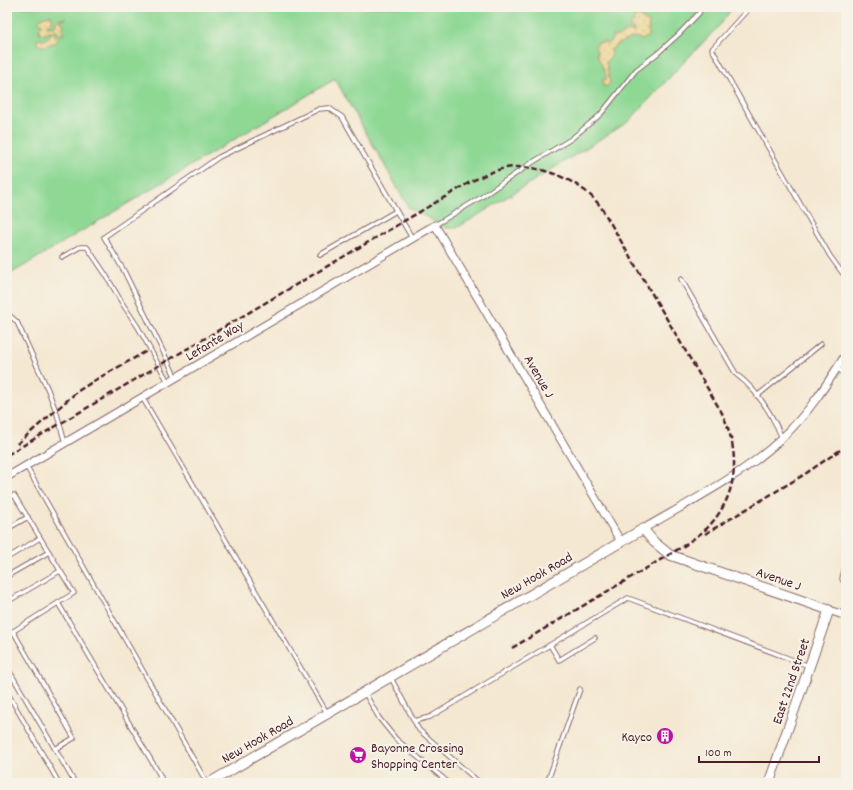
<svg xmlns="http://www.w3.org/2000/svg" width="853" height="790" font-family="Dekko,sans-serif">
<style>
.green{fill:#8ed894;stroke:#6c7c60}
.sand{fill:url(#sand-dots);stroke:#9c7c64}
.lines{fill:none;stroke-linecap:round;stroke-linejoin:round}
.service-casing{stroke:#866565;stroke-width:5.5}
.minor-casing{stroke:#866565;stroke-width:9}
.tertiary-casing{stroke:#866565;stroke-width:11}
.service{stroke:#fff;stroke-width:3.5}
.minor{stroke:#fff;stroke-width:7}
.tertiary{stroke:#fff;stroke-width:9}
.rail{stroke:#4a1f2b;stroke-width:2.5;stroke-dasharray:6 3;stroke-linecap:butt}
.labels{text-anchor:middle;stroke-width:4;stroke-linejoin:round;paint-order:stroke}
.street-label{font-size:14px;fill:#4a1f2b;stroke:#f7f3e8}
.poi-label{font-size:14px;fill:#4a1f2b;stroke:#f7f3e8;text-anchor:end}
</style>
<defs>
<pattern id="sand-dots" width="8" height="8" patternUnits="userSpaceOnUse"><rect width="8" height="8" fill="#eeda9e"/><path d="M2 2h.1M6 6h.1" fill="none" stroke="#cebb88" stroke-width="1.8" stroke-linecap="round"/></pattern>
</defs>
<rect width="100%" height="100%" fill="#f7f3e8"/>
<filter id="ink" filterUnits="userSpaceOnUse"><feTurbulence type="fractalNoise" baseFrequency=".025" numOctaves="2"/><feDisplacementMap in="SourceGraphic" scale="8" xChannelSelector="R" yChannelSelector="G"/><feConvolveMatrix kernelMatrix="1 2 1 2 8 2 1 2 1" color-interpolation-filters="sRGB"/></filter>
<filter id="wash" filterUnits="userSpaceOnUse"><feTurbulence type="fractalNoise" baseFrequency=".012" numOctaves="4" result="noise"/><feDisplacementMap in="SourceGraphic" scale="16" xChannelSelector="R" yChannelSelector="G"/><feGaussianBlur stdDeviation="0.9" result="paint"/><feColorMatrix in="noise" values="0 0 0 0 0 0 0 0 0 0 0 0 0 0 0 0 0 1.4 0 .05"/><feComposite in="paint" operator="in"/></filter>
<g filter="url(#wash)">
<rect width="100%" height="100%" fill="#f4e8d2"/>
<polygon class="green" points="7,7 733,7 720,25 684,62 628,122 457,228 447,228 409,208 335,79 7,276"/>
<g class="sand">
<path d="M51 15 53 19 46 26 47 27H54L58 19 66 18 65 20 63 19 61 20V22L63 23 64 25 61 29 64 34H60L55 29 53 32 58 39 57 42C50 43 46 49 37 44V40L40 39 46 40 52 32H49L46 34 40 33 39 28 42 24 38 21 42 17Z"/>
<path d="M640 16 643 20 649 21 648 36 642 40 636 37C627 39 617 43 611 50L612 55 606 62 610 83 606 87 603 86 604 82H602L603 79 606 80V75L597 55V51L595 46 597 43 605 42 607 44H608L610 41H611L613 36C618 38 623 34 626 31L634 32V30L630 28 631 22H635L633 20 634 18Z"/>
</g>
</g>
<g filter="url(#ink)">
<g class="lines">
<g class="service-casing">
<g id="service">
<polyline points="750,7 712,49 830,256 846,278"/>
<polyline points="435,225 480,198 533,162 571,139 600,115 636,70 658,53 679,34 699,13 702,7"/>
<polyline points="320,255 396,211"/>
<polyline points="62,257 80,247 87,247 106,275 122,303 138,327 168,382"/>
<path d="M681 279 736 374C757 390 772 414 782 438"/>
<polyline points="7,313 17,322 48,390 57,414 65,443"/>
<polyline points="837,368 846,375"/>
<polyline points="176,378 124,271 104,237 219,157 319,109 329,108 342,117 412,238"/>
<polyline points="757,396 821,344"/>
<polyline points="142,397 327,713"/>
<polyline points="26,466 207,783"/>
<polyline points="7,499 14,495 74,593 58,603 161,777 151,783"/>
<polyline points="7,529 28,517"/>
<polyline points="7,558 40,538"/>
<polyline points="846,563 842,579 846,586"/>
<polyline points="7,576 49,552"/>
<polyline points="7,602 60,571"/>
<polyline points="13,631 74,738 55,749"/>
<polyline points="7,635 58,603"/>
<polyline points="550,645 559,660 595,638"/>
<polyline points="7,667 75,783"/>
<polyline points="391,678 419,730 480,783"/>
<polyline points="7,692 59,783"/>
<polyline points="365,693 379,718 396,739 449,783"/>
<polyline points="414,721 430,717 628,598 809,666"/>
<polyline points="547,783 580,689"/>
</g>
</g>
<g class="minor-casing">
<g id="minor">
<polyline points="7,477 435,225 621,542"/>
<path d="M643 529C689 502 743 475 781 439 808 414 827 384 846 354"/>
<polyline points="829,610 846,616"/>
</g>
</g>
<g class="tertiary-casing">
<polyline id="tertiary" points="209,783 643,529 654,542 670,555 829,610 769,783"/>
</g>
<use href="#service" class="service"/>
<use href="#minor" class="minor"/>
<use href="#tertiary" class="tertiary"/>
<g class="rail">
<polyline points="17,444 78,391 97,379 147,351"/>
<path d="M7 455 472 181C483 176 494 170 506 168 532 164 563 174 584 190 591 195 596 201 601 207L722 413C741 454 739 497 705 530 698 536 690 541 683 546"/>
<polyline points="705,534 805,474 846,446"/>
<polyline points="512,648 687,544"/>
</g>
</g>
</g>
<defs>
<g id="building-disc" transform="scale(0.9)"><circle r="9.5" fill="#b5179e" stroke="#f7f3e8"/><path d="M-4-6H4V6H1V3H-1V6H-4ZM-2.5-4.3h1.7v1.8h-1.7ZM.8-4.3h1.7v1.8H.8ZM-2.5-1h1.7V.8h-1.7ZM.8-1h1.7V.8H.8Z" fill="#fff"/></g>
<g id="supermarket-disc" transform="scale(0.9)"><circle r="9.5" fill="#b5179e" stroke="#f7f3e8"/><path d="M-6-5.5h2.5l.6 2H6L4.5 2H-2.5L-4.4-4H-6ZM-1.5 3.2a1.3 1.3 0 1 0 .1 0ZM3 3.2a1.3 1.3 0 1 0 .1 0Z" fill="#fff"/></g>
</defs>
<g fill-rule="evenodd">
<use href="#building-disc" x="665" y="736"/>
<use href="#supermarket-disc" x="358" y="755"/>
</g>
<g class="labels">
<g class="street-label">
<text transform="translate(214 340) rotate(-31)" y="5">Lefante Way</text>
<text transform="translate(540 376) rotate(60)" y="5">Avenue J</text>
<text transform="translate(536 575) rotate(-30)" y="5">New Hook Road</text>
<text transform="translate(779 578) rotate(19)" y="5">Avenue J</text>
<text transform="translate(790 681) rotate(-71)" y="5">East 22nd Street</text>
<text transform="translate(257 739) rotate(-30)" y="5">New Hook Road</text>
</g>
<g class="poi-label">
<text x="652" y="741">Kayco</text>
<text x="371" y="752" text-anchor="start">Bayonne Crossing<tspan x="371" dy="16">Shopping Center</tspan></text>
</g>
</g>
<rect width="853" height="790" fill="none" stroke="#f7f3e8" stroke-width="24"/>
<path d="M699 756v6h120v-6" fill="none" stroke="#4a1f2b" stroke-width="2"/>
<text x="705" y="756" font-size="12" fill="#4a1f2b" stroke="#f7f3e8" stroke-width="3" paint-order="stroke">100 m</text>
</svg>
